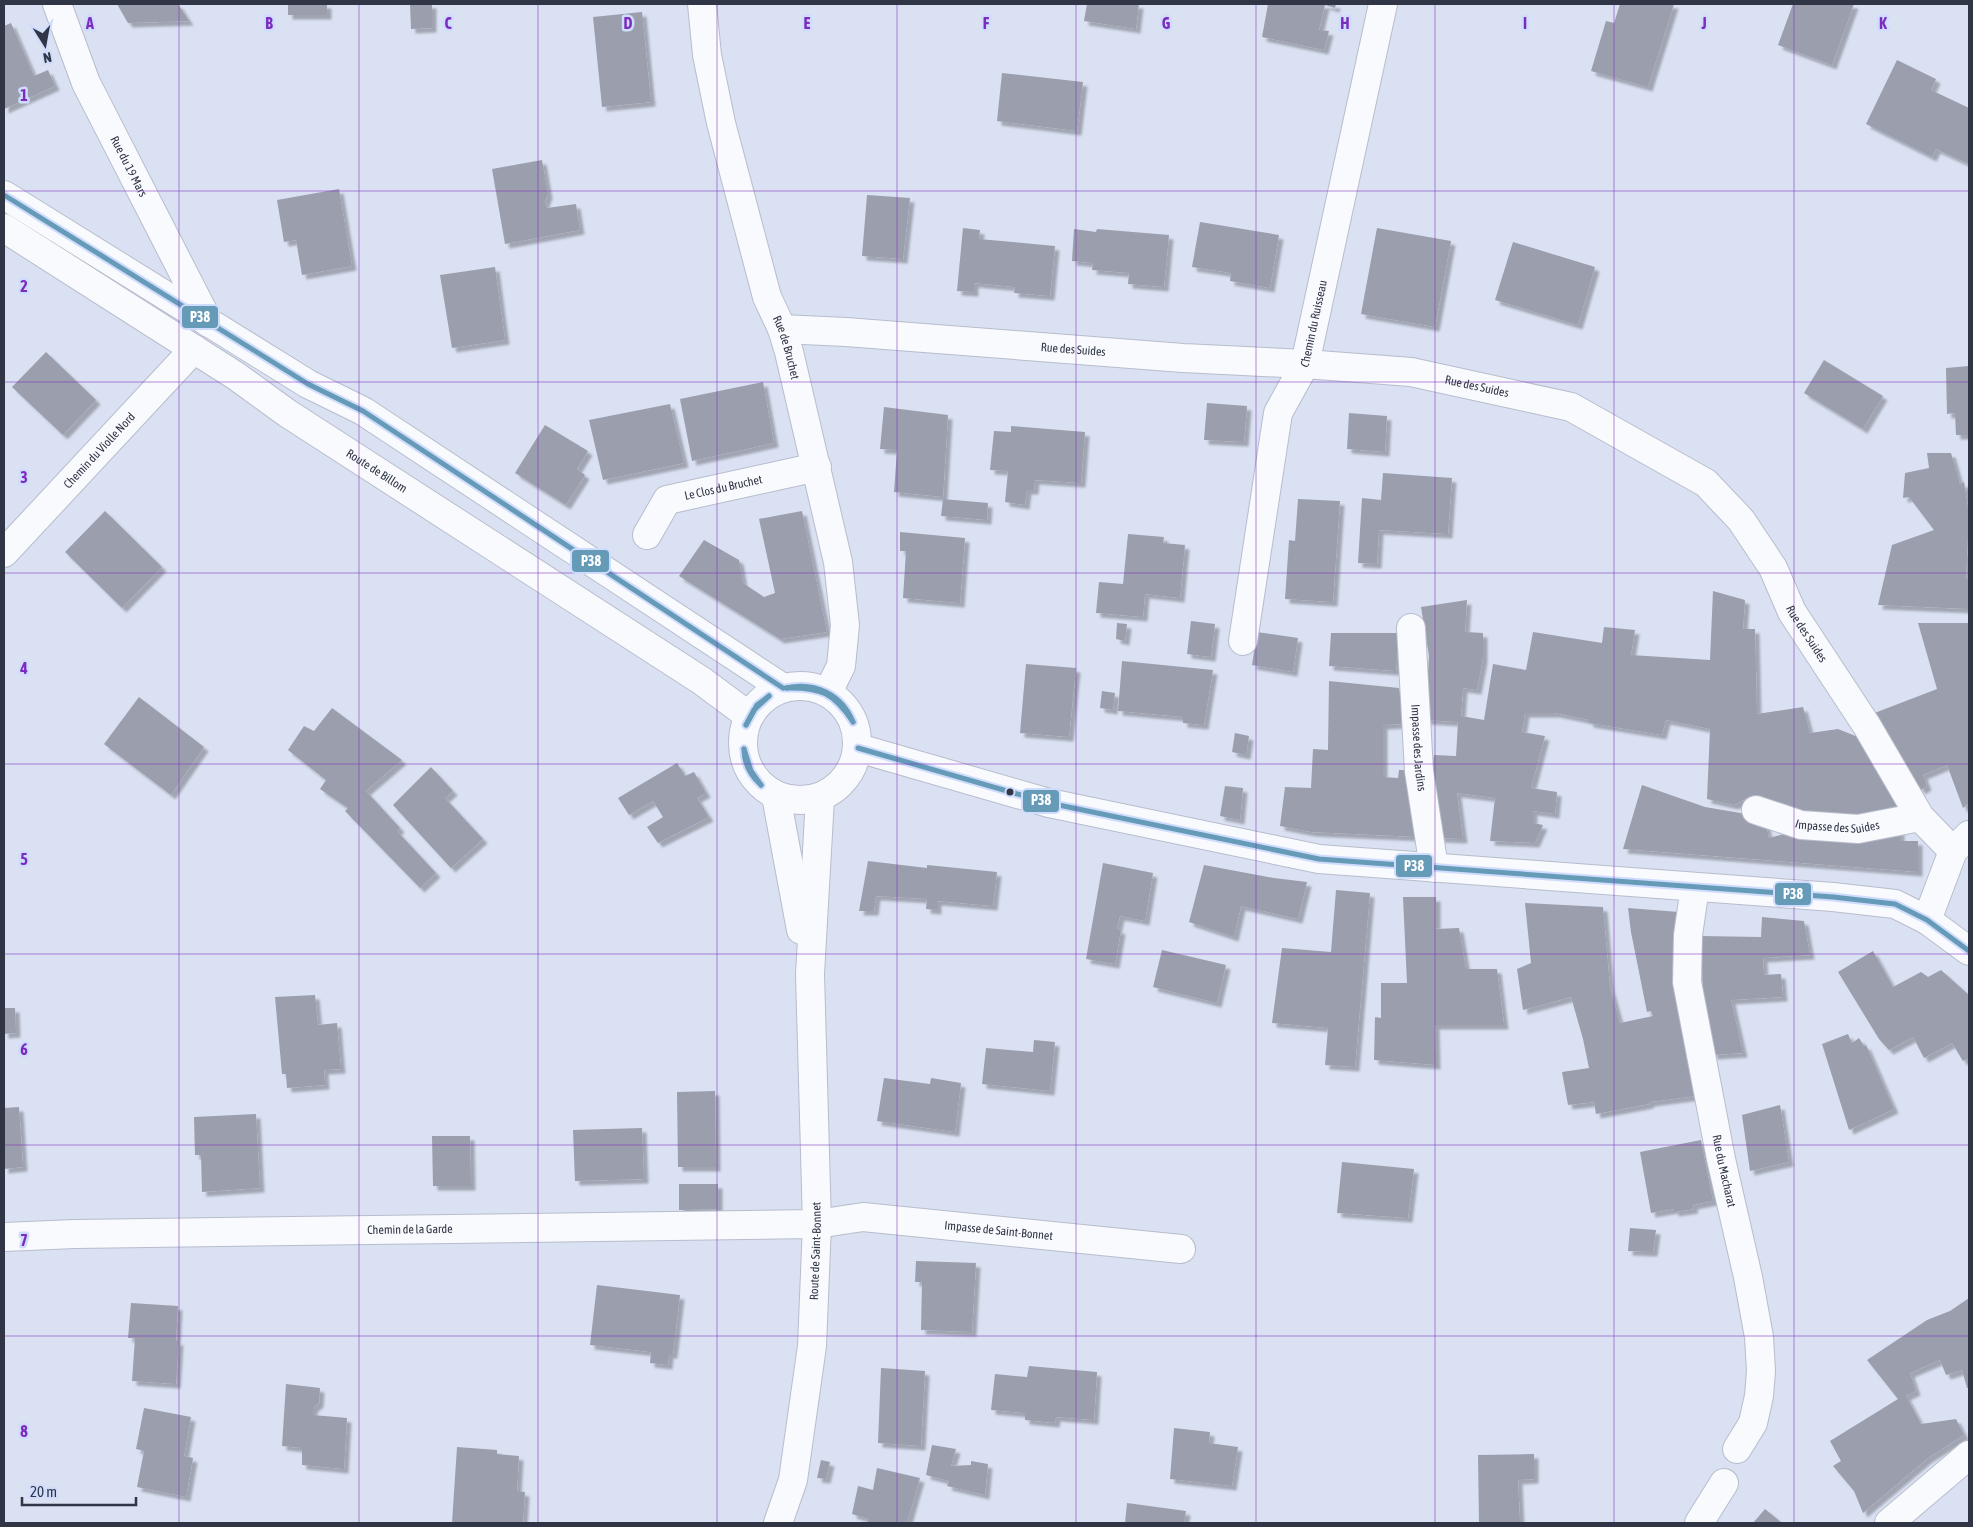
<svg xmlns="http://www.w3.org/2000/svg" width="1973" height="1527" font-family="'Asap Condensed',sans-serif">
<style>
.building{fill:#9b9ead;filter:url(#shadow)}
.lines{fill:none;stroke-linecap:round;stroke-linejoin:round}
.minor-casing{stroke:#b7bdcc;stroke-width:30}
.tertiary-casing{stroke:#b7bdcc;stroke-width:30}
.secondary-casing{stroke:#b7bdcc;stroke-width:30}
.minor{stroke:#f9fafd;stroke-width:28}
.tertiary{stroke:#f9fafd;stroke-width:28}
.secondary{stroke:#f9fafd;stroke-width:28}
.bus-1-casing{stroke:#d0dcfd;stroke-width:9}
.bus-1{stroke:#669bb8;stroke-width:5}
.grid{fill:none;stroke:#7b2cbf;stroke-width:1;stroke-opacity:0.55}
.bus-dot{fill:#303646;stroke:#d0dcfd;stroke-width:2}
.labels{text-anchor:middle;stroke-width:5;stroke-linejoin:round;paint-order:stroke}
.street-label{font-size:12px;fill:#303646;stroke:#d0dcfd}
.grid-label{font-size:16px;text-anchor:middle;font-weight:bold;fill:#7b2cbf;stroke:#d0dcfd;stroke-width:5;stroke-linejoin:round;paint-order:stroke}
.line-badge{stroke:#d0dcfd;stroke-width:2}
.badge-label{font-size:14px;text-anchor:middle;font-weight:bold;fill:#fff}
</style>
<defs>
<filter id="shadow"><feDropShadow dx="4.5" dy="4.5" stdDeviation="1" flood-color="#0004"/></filter>
</defs>
<rect width="100%" height="100%" fill="#dae1f2"/>
<g class="building">
<polygon points="117,4 178,4 189,21 128,23"/>
<rect x="288" y="4" width="39" height="11"/>
<polygon points="410,4 432,4 432,28 411,29"/>
<polygon points="1087,4 1139,4 1136,29 1084,21"/>
<polygon points="1268,4 1336,4 1335,8 1325,5 1319,30 1329,31 1324,50 1262,37"/>
<polygon points="1620,4 1674,4 1648,87 1591,71 1606,21 1614,23"/>
<polygon points="1793,4 1854,4 1832,65 1778,45"/>
<polygon points="642,12 651,102 602,107 593,17"/>
<polygon points="11,23 34,76 48,70 55,86 4,109 4,26"/>
<polygon points="1897,60 1936,79 1931,90 1969,108 1969,164 1936,149 1932,157 1866,124"/>
<polygon points="1002,73 1083,82 1077,131 997,121"/>
<polygon points="542,160 548,194 545,202 547,208 576,204 580,230 505,244 492,169"/>
<polygon points="339,189 352,266 302,275 296,240 284,242 277,200"/>
<polygon points="867,195 910,198 903,259 862,256"/>
<polygon points="1200,222 1279,235 1270,288 1230,281 1231,273 1192,267"/>
<polygon points="963,228 980,230 979,239 1055,246 1050,296 1014,293 1015,287 974,283 974,292 957,291"/>
<polygon points="1377,228 1451,241 1435,327 1361,314"/>
<polygon points="1074,229 1096,232 1097,229 1169,235 1164,287 1128,284 1129,273 1092,270 1093,263 1072,261"/>
<polygon points="1513,242 1595,267 1578,325 1495,300"/>
<polygon points="495,267 505,340 452,348 440,275"/>
<polygon points="46,352 96,400 63,435 12,387"/>
<polygon points="1824,360 1883,396 1863,429 1804,393"/>
<polygon points="1969,366 1969,435 1956,435 1955,413 1947,414 1946,368"/>
<polygon points="763,382 774,443 692,461 680,399"/>
<polygon points="1207,403 1247,406 1244,442 1204,440"/>
<polygon points="670,404 684,463 603,480 589,420"/>
<polygon points="884,407 948,415 943,497 894,492 897,450 880,449"/>
<polygon points="1349,413 1387,416 1385,452 1347,449"/>
<polygon points="545,425 588,451 577,469 585,475 566,505 515,473"/>
<polygon points="1011,426 1085,432 1081,483 1035,480 1034,490 1027,490 1025,505 1005,502 1008,471 990,470 994,431 1011,432"/>
<polygon points="1927,453 1951,453 1960,484 1964,482 1969,514 1966,579 1969,579 1969,609 1878,605 1892,545 1934,530 1909,497 1903,498 1905,473 1929,468"/>
<polygon points="1383,473 1452,478 1448,534 1379,530 1377,564 1358,563 1362,498 1381,500"/>
<polygon points="943,499 988,503 987,520 941,516"/>
<polygon points="1298,499 1340,501 1333,602 1285,599 1289,540 1295,541"/>
<polygon points="105,511 162,567 122,608 65,552"/>
<polygon points="802,511 827,632 780,639 679,576 704,540 739,560 743,583 764,597 775,593 759,519"/>
<polygon points="900,532 965,538 960,603 903,598 906,551 900,551"/>
<polygon points="1128,534 1164,537 1163,543 1185,545 1180,598 1145,594 1143,617 1096,613 1099,582 1123,584"/>
<polygon points="1713,591 1745,600 1743,629 1755,629 1757,714 1803,707 1810,733 1838,729 1863,739 1885,770 1900,814 1856,820 1779,808 1753,795 1734,805 1707,799 1710,729 1666,720 1662,735 1589,723 1589,720 1555,713 1525,713 1522,732 1545,736 1531,788 1557,792 1555,814 1533,811 1533,823 1543,825 1535,843 1490,841 1495,798 1457,793 1463,839 1440,838 1431,776 1434,755 1456,756 1458,722 1425,720 1429,656 1421,607 1467,600 1465,632 1483,633 1483,658 1477,690 1463,688 1461,716 1484,720 1493,664 1526,670 1533,632 1602,643 1604,627 1635,630 1631,655 1710,660"/>
<polygon points="1191,621 1215,624 1211,657 1187,654"/>
<polygon points="1117,623 1127,624 1125,641 1116,639"/>
<polygon points="1918,623 1969,623 1969,803 1963,808 1947,765 1923,775 1927,786 1921,790 1872,714 1937,689"/>
<polygon points="1257,632 1298,638 1293,672 1252,665"/>
<polygon points="1331,633 1399,633 1396,671 1329,666"/>
<polygon points="1122,661 1213,670 1204,725 1183,723 1183,717 1118,711"/>
<polygon points="1026,664 1076,668 1069,737 1020,733"/>
<polygon points="1329,681 1399,688 1403,706 1402,724 1383,725 1383,777 1398,778 1399,770 1408,770 1419,837 1311,832 1280,826 1285,787 1311,788 1313,749 1328,750"/>
<polygon points="1102,691 1115,693 1113,710 1100,708"/>
<polygon points="139,697 204,747 171,795 104,744"/>
<polygon points="332,708 402,760 366,791 400,828 397,831 436,873 420,888 345,811 348,808 320,789 326,780 288,750 304,726 314,731"/>
<polygon points="1235,733 1249,736 1246,755 1232,752"/>
<polygon points="677,763 685,776 694,772 706,793 697,798 709,817 658,843 647,827 663,817 653,801 629,815 618,798"/>
<polygon points="431,767 453,791 445,798 483,839 451,868 393,805"/>
<polygon points="1642,785 1705,807 1764,817 1769,838 1788,833 1900,830 1900,841 1918,841 1918,872 1623,849"/>
<polygon points="1225,786 1243,788 1240,820 1220,816"/>
<polygon points="868,861 927,868 927,865 997,872 993,906 937,901 937,910 926,909 927,899 876,896 874,911 859,911"/>
<polygon points="1103,863 1153,873 1145,921 1120,916 1117,929 1121,930 1115,964 1086,959"/>
<polygon points="1204,865 1274,878 1307,882 1298,919 1241,906 1234,937 1189,922"/>
<polygon points="1336,890 1370,893 1355,1067 1325,1065 1328,1028 1272,1023 1282,948 1331,952"/>
<polygon points="1403,897 1436,897 1436,929 1459,928 1466,969 1497,969 1504,1025 1435,1025 1436,1065 1374,1060 1375,1017 1381,1018 1381,983 1407,983"/>
<polygon points="1525,903 1603,907 1610,987 1620,1023 1653,1016 1651,1011 1647,1012 1631,932 1628,908 1679,912 1676,945 1672,970 1679,987 1696,1096 1650,1102 1649,1104 1596,1114 1594,1102 1568,1105 1562,1072 1589,1068 1583,1039 1571,997 1523,1010 1517,969 1531,963"/>
<polygon points="1762,917 1804,921 1810,955 1763,958 1764,975 1781,974 1783,997 1731,1000 1743,1053 1713,1055 1703,1001 1701,936 1761,937"/>
<polygon points="1162,950 1226,965 1217,1003 1153,987"/>
<polygon points="1873,951 1893,987 1921,972 1928,977 1941,970 1969,995 1969,1058 1963,1061 1952,1043 1924,1058 1913,1037 1889,1050 1879,1039 1838,972"/>
<polygon points="315,995 318,1025 337,1023 341,1069 324,1070 325,1085 287,1088 286,1074 282,1074 275,997"/>
<polygon points="4,1008 15,1008 16,1033 4,1034"/>
<polygon points="1848,1034 1852,1043 1859,1038 1864,1046 1866,1045 1894,1109 1849,1130 1822,1044"/>
<polygon points="1034,1040 1055,1042 1050,1091 982,1084 986,1048 1033,1052"/>
<polygon points="884,1078 930,1084 931,1078 961,1083 955,1132 877,1121"/>
<polygon points="715,1091 716,1167 678,1167 677,1092"/>
<polygon points="1780,1105 1789,1162 1750,1171 1742,1115"/>
<polygon points="19,1107 23,1167 4,1169 4,1108"/>
<polygon points="256,1114 260,1188 202,1192 201,1155 195,1155 194,1117"/>
<polygon points="642,1128 644,1179 575,1181 573,1130"/>
<polygon points="432,1136 470,1136 471,1186 433,1186"/>
<polygon points="1701,1140 1713,1201 1693,1205 1694,1209 1674,1212 1674,1209 1651,1213 1640,1152"/>
<polygon points="1342,1162 1414,1169 1408,1218 1337,1213"/>
<polygon points="679,1184 718,1184 718,1209 679,1210"/>
<polygon points="1630,1228 1656,1230 1653,1252 1628,1251"/>
<polygon points="916,1261 976,1263 972,1332 921,1330 922,1282 915,1282"/>
<polygon points="597,1285 680,1295 673,1354 669,1354 668,1365 650,1363 651,1352 590,1345"/>
<polygon points="1969,1298 1969,1388 1967,1388 1962,1370 1946,1375 1940,1360 1910,1373 1916,1391 1906,1396 1921,1424 1956,1419 1964,1435 1928,1458 1863,1513 1854,1491 1833,1466 1841,1461 1830,1441 1898,1399 1867,1360 1927,1320 1950,1311"/>
<polygon points="131,1303 178,1306 176,1341 179,1341 176,1384 132,1381 135,1338 128,1338"/>
<polygon points="1029,1366 1097,1372 1094,1420 1056,1417 1055,1423 1025,1420 1025,1413 991,1410 995,1374 1027,1377"/>
<polygon points="881,1368 925,1371 921,1446 878,1443"/>
<polygon points="286,1384 320,1388 319,1403 313,1408 313,1415 347,1418 344,1469 302,1465 302,1448 282,1446"/>
<polygon points="144,1408 191,1417 184,1456 193,1458 186,1497 137,1487 144,1451 136,1449"/>
<polygon points="1174,1428 1210,1432 1209,1443 1238,1447 1232,1486 1170,1479"/>
<polygon points="932,1445 956,1449 951,1466 971,1465 971,1461 988,1464 985,1495 947,1486 949,1481 926,1475"/>
<polygon points="457,1447 497,1450 497,1454 519,1456 517,1491 525,1492 523,1523 452,1523"/>
<polygon points="1534,1454 1534,1479 1518,1480 1520,1523 1479,1523 1478,1455"/>
<polygon points="821,1460 830,1462 826,1479 817,1478"/>
<polygon points="877,1468 920,1478 907,1523 867,1523 868,1519 852,1514 858,1486 873,1490"/>
<polygon points="1127,1503 1186,1511 1184,1523 1125,1523"/>
<polygon points="1765,1509 1782,1523 1753,1523"/>
</g>
<g class="lines">
<g class="minor-casing">
<g id="minor">
<path id="s1" d="M57 4 86 83 209 323"/>
<path id="s2" d="M702 4 707 55 721 123 767 297 782 329 789 352 838 562 845 625 841 666 828 692"/>
<path id="s3" d="M782 329 846 332 1183 358 1305 364 1411 372 1571 407 1706 483 1741 520 1773 568 1792 612 1867 726 1920 817 1953 851"/>
<path id="s4" d="M647 535 667 500 817 467"/>
<path id="s5" d="M4 553 194 349"/>
<path id="s6" d="M1411 628 1419 771 1434 868"/>
<path id="s7" d="M1243 641 1278 413 1305 364 1383 4"/>
<path id="s8" d="M1756 810 1801 825 1858 829 1920 817"/>
<path id="s9" d="M1695 887 1688 935 1687 982 1721 1159 1748 1277 1759 1337 1761 1371 1759 1396 1753 1423 1737 1449"/>
<polyline points="1927,920 1953,851 1969,835"/>
<path id="s10" d="M4 1237 75 1234 817 1224 863 1217 1181 1249"/>
<polyline points="1699,1523 1724,1483"/>
<polyline points="1889,1523 1969,1455"/>
</g>
</g>
<g class="tertiary-casing">
<g id="tertiary">
<polyline points="776,796 801,930"/>
<path id="s11" d="M778 1523 793 1480 812 1346 817 1224 810 974 820 798"/>
</g>
</g>
<g class="secondary-casing">
<g id="secondary">
<polyline points="4,195 308,384 363,411 783,688"/>
<path id="s12" d="M4 228 236 376 287 413 702 681 749 716"/>
<circle cx="800" cy="743" r="57"/>
<polyline points="858,748 1049,803 1319,859 1833,897 1895,904 1927,920 1969,951"/>
</g>
</g>
<use href="#minor" class="minor"/>
<use href="#tertiary" class="tertiary"/>
<use href="#secondary" class="secondary"/>
<g class="bus-1-casing">
<g id="bus-1">
<polyline points="4,195 308,384 363,411 783,688"/>
<path d="M786 688C815 681 842 695 853 722"/>
<path d="M786 688C821 687 834 693 853 722"/>
<polyline points="746,725 757,705 769,696"/>
<polyline points="746,725 754,710 769,696"/>
<polyline points="858,748 1049,803 1319,859 1833,897 1895,904 1927,920 1969,951"/>
<polyline points="744,749 751,771 761,785"/>
<path d="M744 749C744 763 751 776 761 785"/>
</g>
</g>
<use href="#bus-1" class="bus-1"/>
</g>
<path class="grid" d="M179 4V1523M359 4V1523M538 4V1523M717 4V1523M897 4V1523M1076 4V1523M1256 4V1523M1435 4V1523M1614 4V1523M1794 4V1523M4 191H1969M4 382H1969M4 573H1969M4 764H1969M4 954H1969M4 1145H1969M4 1336H1969"/>
<circle class="bus-dot" cx="1010" cy="792" r="4.5"/>
<g class="labels">
<g class="street-label">
<text dy="4" stroke="none"><textPath href="#s1" startOffset="178">Rue du 19 Mars</textPath></text>
<text dy="4" stroke="none"><textPath href="#s7" startOffset="328">Chemin du Ruisseau</textPath></text>
<text dy="4" stroke="none"><textPath href="#s2" startOffset="355">Rue de Bruchet</textPath></text>
<text dy="4" stroke="none"><textPath href="#s3" startOffset="292">Rue des Suides</textPath></text>
<text dy="4" stroke="none"><textPath href="#s3" startOffset="698">Rue des Suides</textPath></text>
<text dy="4" stroke="none"><textPath href="#s5" startOffset="140">Chemin du Violle Nord</textPath></text>
<text dy="4" stroke="none"><textPath href="#s12" startOffset="445">Route de Billom</textPath></text>
<text dy="4" stroke="none"><textPath href="#s4" startOffset="98">Le Clos du Bruchet</textPath></text>
<text dy="4" stroke="none"><textPath href="#s3" startOffset="1132">Rue des Suides</textPath></text>
<text dy="4" stroke="none"><textPath href="#s6" startOffset="120">Impasse des Jardins</textPath></text>
<text dy="4" stroke="none"><textPath href="#s8" startOffset="84">Impasse des Suides</textPath></text>
<text dy="4" stroke="none"><textPath href="#s9" startOffset="288">Rue du Macharat</textPath></text>
<text dy="4" stroke="none"><textPath href="#s10" startOffset="406">Chemin de la Garde</textPath></text>
<text dy="4" stroke="none"><textPath href="#s10" startOffset="996">Impasse de Saint-Bonnet</textPath></text>
<text dy="4" stroke="none"><textPath href="#s11" startOffset="276">Route de Saint-Bonnet</textPath></text>
</g>
</g>
<g class="grid-label">
<text x="90" y="29">A</text>
<text x="269" y="29">B</text>
<text x="448" y="29">C</text>
<text x="628" y="29">D</text>
<text x="807" y="29">E</text>
<text x="986" y="29">F</text>
<text x="1166" y="29">G</text>
<text x="1345" y="29">H</text>
<text x="1525" y="29">I</text>
<text x="1704" y="29">J</text>
<text x="1883" y="29">K</text>
<text x="24" y="101">1</text>
<text x="24" y="292">2</text>
<text x="24" y="483">3</text>
<text x="24" y="674">4</text>
<text x="24" y="865">5</text>
<text x="24" y="1055">6</text>
<text x="24" y="1246">7</text>
<text x="24" y="1437">8</text>
</g>
<g class="line-badge">
<rect x="181" y="305" width="38" height="24" rx="5" fill="#669bb8"/>
<rect x="571" y="549" width="39" height="24" rx="5" fill="#669bb8"/>
<rect x="1022" y="789" width="38" height="24" rx="5" fill="#669bb8"/>
<rect x="1395" y="854" width="38" height="24" rx="5" fill="#669bb8"/>
<rect x="1774" y="882" width="38" height="24" rx="5" fill="#669bb8"/>
</g>
<g class="badge-label">
<text x="200" y="322">P38</text>
<text x="591" y="566">P38</text>
<text x="1041" y="805">P38</text>
<text x="1414" y="871">P38</text>
<text x="1793" y="899">P38</text>
</g>
<rect width="1973" height="1527" fill="none" stroke="#303646" stroke-width="10"/>
<g transform="translate(45 45) rotate(169)" stroke="#d0dcfd" stroke-width="4" paint-order="stroke">
<path d="M0-4L9 19L0 12L-9 19Z" fill="#303646"/>
<text y="-8" font-size="14" font-weight="bold" text-anchor="middle" fill="#303646">N</text>
</g>
<path d="M22 1497v8h114v-8" fill="none" stroke="#303646" stroke-width="2.5"/>
<text x="30" y="1497" font-size="15" fill="#303646" stroke="#d0dcfd" stroke-width="4" paint-order="stroke">20 m</text>
</svg>
